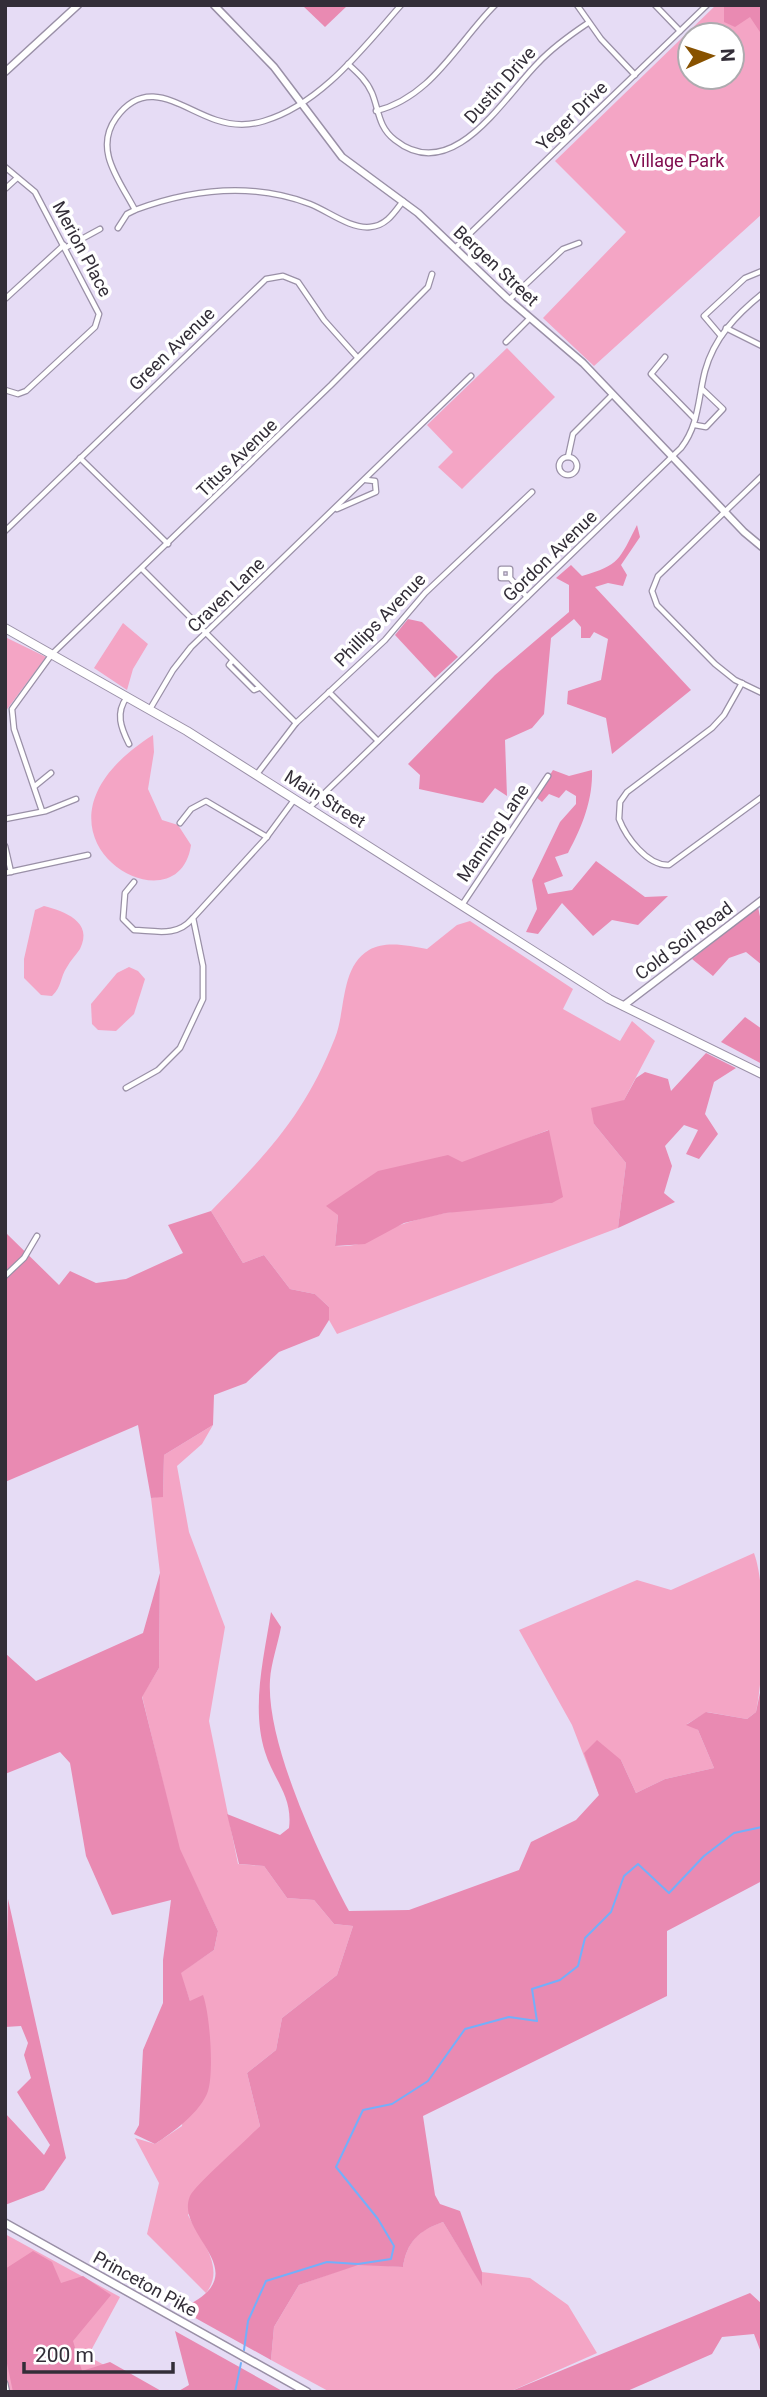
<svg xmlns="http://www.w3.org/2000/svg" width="767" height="2397" font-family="Roboto,sans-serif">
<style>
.green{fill:#f4a5c5;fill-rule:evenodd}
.forest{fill:#e98ab2}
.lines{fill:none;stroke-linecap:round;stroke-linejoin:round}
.stream{stroke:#74affa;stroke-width:2}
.minor-casing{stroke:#9a90a7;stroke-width:7}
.tertiary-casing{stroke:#9a90a7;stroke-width:9}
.secondary-casing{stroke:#9a90a7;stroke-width:10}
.trunk-casing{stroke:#9a90a7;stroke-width:10}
.minor{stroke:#fff;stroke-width:4.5}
.tertiary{stroke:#fff;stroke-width:6}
.secondary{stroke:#fff;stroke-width:7}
.trunk{stroke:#fff;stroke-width:8}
.labels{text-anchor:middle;stroke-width:7;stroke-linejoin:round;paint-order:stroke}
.street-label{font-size:18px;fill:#332e38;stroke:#fff}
.park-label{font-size:18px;fill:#810e4f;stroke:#fff}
</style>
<rect width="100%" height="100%" fill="#e6dcf5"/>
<g class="green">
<path d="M716 5H762V214L594 366 543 318 626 232 555 161ZM690 35H732V77H690Z"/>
<polygon points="507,348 555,397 462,489 438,467 453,452 427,425"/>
<polygon points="123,623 148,644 133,669 127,690 94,668"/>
<polygon points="5,637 46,657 5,712"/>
<path d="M153 735 154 752 148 789 162 820 178 825 191 845C178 937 0 832 153 735Z"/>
<path d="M44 906C64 911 94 922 80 949 76 955 70 961 67 967 60 977 62 987 52 996L41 995 24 978V959L35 910Z"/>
<path d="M470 921 573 989 563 1009 620 1041 632 1021 655 1041 624 1100 594 1124 626 1163 618 1228 337 1334 329 1320V1307L315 1294 290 1289 264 1255 243 1263 211 1211C268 1153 305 1114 335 1038 346 1011 340 967 369 950 386 940 409 946 427 949L457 925ZM548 1130 552 1203C504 1207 452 1207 406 1223 376 1232 370 1248 335 1246L338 1215Z"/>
<polygon points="129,967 138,971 145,979 134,1014 116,1031 98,1030 92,1024 91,1004 117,973"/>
<path d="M213 1425 202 1444 177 1466 189 1532 225 1627 209 1721 238 1864 264 1866 287 1898 314 1900 334 1924 353 1926 337 1975 282 2018 276 2050 247 2073 260 2126 188 2215C201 2240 226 2268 206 2293L147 2234 159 2183 135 2138 155 2144 182 2126 190 2001 180 1973 214 1950 218 1931 179 1849 142 1696 159 1668 160 1573 151 1498 163 1496 164 1455Z"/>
<path d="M754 1553C767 1589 764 1673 756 1712L747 1719 707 1712 687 1724 698 1730 714 1768 665 1779 636 1793 621 1760 599 1795 572 1725 519 1630 637 1580 671 1590Z"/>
<path d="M443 2222 482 2285V2272L530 2278 568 2305 597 2353 509 2392H330L271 2360 274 2327 299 2285 358 2264 403 2267C407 2241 419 2230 443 2222Z"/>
<polygon points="5,2234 120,2297 88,2356 152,2392 9,2392 5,2371"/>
</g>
<g class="forest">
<polygon points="302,5 348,5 325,27"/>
<polygon points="724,5 762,5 762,35 750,17 735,27 724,22"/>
<path d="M637 525 640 537 621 565 627 575 623 586 608 583 595 587 691 690 612 754 606 718 567 704 568 691 601 680 608 639 594 632 590 638H581V627L574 619 551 638 544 714 532 728 505 740 507 796 495 788 483 803 419 789 420 775 408 764 495 675 569 612V585L556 578 571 565 582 576C620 565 619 560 637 525Z"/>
<polygon points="408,619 422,622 458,657 435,678 395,635"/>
<path d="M553 770 569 776 592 770C593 800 582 827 568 853L555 857 563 876 544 883 548 894 572 890 596 861 645 897 668 896 638 925 612 920 593 936 562 903 538 934 526 932 537 909 532 880 560 822 576 804V796L566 790 559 798 549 794 542 802 536 797Z"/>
<polygon points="758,907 762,926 762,965 746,952 729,958 713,976 692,959"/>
<polygon points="745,1017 762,1029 762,1064 721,1042"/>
<polygon points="706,1053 736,1068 714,1082 705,1114 718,1134 699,1159 686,1154 698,1130 684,1125 665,1146 672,1166 664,1193 675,1202 618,1228 626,1163 594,1124 591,1108 624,1100 636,1078 645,1072 668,1079 671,1091"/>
<polygon points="549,1130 563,1197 552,1203 446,1213 404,1223 365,1244 335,1246 338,1215 326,1206 378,1171 448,1155 462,1162"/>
<polygon points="211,1211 243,1263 264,1255 290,1289 315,1294 329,1307 329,1320 319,1336 279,1352 246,1383 214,1395 213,1425 164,1455 163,1497 151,1498 138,1425 5,1482 5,1232 59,1285 70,1271 96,1283 126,1279 183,1253 168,1225"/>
<path d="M160 1573 159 1668 142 1697 180 1849 218 1931 214 1950 181 1973 190 2001 203 1995C210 2014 214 2072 208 2091 201 2112 172 2133 155 2144L134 2134 139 2125 143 2050 163 2003V1960L171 1900 112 1915 86 1856 70 1763 60 1752 5 1774V1653L36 1681 143 1633Z"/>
<path d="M271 1612 281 1627C278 1644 271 1663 270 1680 266 1743 319 1855 349 1911L409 1910 519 1870 531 1842 576 1820 599 1795 584 1753 597 1740 621 1760 636 1793 665 1779 714 1768 698 1730 686 1725 706 1712 747 1719 756 1712 762 1683V1881L667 1931V1996L423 2116 435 2195 440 2204 460 2211 482 2272V2286L443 2222C418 2231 407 2242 403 2267L358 2265 299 2285 274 2327 271 2360 181 2310C189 2304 201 2299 208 2291 236 2261 176 2229 190 2196 195 2185 248 2139 260 2126L247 2073 276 2050 282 2018 337 1975 353 1926 334 1924 314 1900 287 1898 264 1866 239 1864 227 1814 280 1835 289 1828C293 1796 274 1781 265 1752 251 1707 264 1657 271 1612Z"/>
<polygon points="8,1899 66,2158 44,2190 5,2205 5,2113 44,2155 50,2145 17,2092 31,2078 24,2055 28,2043 21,2026 5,2027"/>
<polygon points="33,2251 52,2262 61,2283 83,2276 111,2295 73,2341 82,2371 110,2362 163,2392 13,2392 5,2354 5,2269"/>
<polygon points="750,2293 762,2304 762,2355 754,2334 722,2337 712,2354 625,2392 509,2392"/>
<polygon points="175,2331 284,2392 177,2392 189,2385"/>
</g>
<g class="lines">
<g class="stream">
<polyline points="244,2350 248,2321 266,2281 327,2262 358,2264 391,2259 394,2246 378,2219 336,2167 363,2110 392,2104 428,2081 465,2029 509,2017 537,2021 532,1989 560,1980 578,1966 585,1938 611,1912 624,1876 638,1864 669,1893 704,1856 734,1833 762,1827"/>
<polyline points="235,2392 241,2363"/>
</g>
<g class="minor-casing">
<g id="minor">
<polyline points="577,5 601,39 635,75"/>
<polyline points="655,5 680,31"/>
<path d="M348 64C358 73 367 81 372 93 379 110 378 127 395 140 453 186 504 97 538 63 553 47 570 35 588 23"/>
<path d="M376 111C432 97 457 43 495 5"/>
<polyline points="5,167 35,192 99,314 95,327 26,391 18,394 5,390"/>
<polyline points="5,189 17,178"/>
<path d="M135 210C120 181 93 150 116 118 147 75 182 109 216 120 231 125 248 126 264 121 321 104 363 48 401 5"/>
<path d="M118 228 127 214 135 210C192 189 252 182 310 204 328 211 350 229 370 227 386 226 394 213 403 201"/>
<polyline points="456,247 707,5"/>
<polyline points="65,248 100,229"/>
<polyline points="5,299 64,245"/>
<polyline points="509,300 563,249 579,243"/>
<polyline points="726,328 762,346"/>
<polyline points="721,336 704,316 745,278 762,271"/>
<polyline points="506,342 530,318"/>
<polyline points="665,357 651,374 695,419"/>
<polyline points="695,425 706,427 723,409 702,389"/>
<polyline points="568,457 573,434 611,396"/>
<circle cx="568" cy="466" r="9"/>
<polyline points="80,458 168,544"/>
<polyline points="762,476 658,576 652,591 657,605 715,664 735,680 762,693"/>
<polyline points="337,509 376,492 375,481 366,480"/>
<polyline points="5,531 266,279 283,276 298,282 324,320 357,357"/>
<polyline points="142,569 296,723"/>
<polyline points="510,578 501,578 501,569 510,569 510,578 527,597"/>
<polyline points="232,661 229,665 254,690 259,688"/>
<path d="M742 683 724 715 712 728 627 792 620 802 619 819C626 837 647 866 669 865L762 797"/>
<polyline points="329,692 378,741"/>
<path d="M127 697C115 713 121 728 129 744"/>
<polyline points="150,709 173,670 191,647 471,376"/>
<polyline points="257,774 296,723 385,640 425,593 532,492"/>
<polyline points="35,786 51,773"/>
<path d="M309 808 681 448C699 425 698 398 705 371 714 338 736 315 762 294"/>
<polyline points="42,811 14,729 12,709 52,654 331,385 428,287 432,274"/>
<polyline points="5,819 46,811 76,799"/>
<polyline points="180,823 191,809 206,801 267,837"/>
<polyline points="5,846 11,872"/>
<polyline points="5,873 88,855"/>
<path d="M134 882 125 893 123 919 134 930C156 931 177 937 192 919"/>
<polyline points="462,905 548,776"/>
<polyline points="126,1088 158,1070 180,1048 203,999 203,966 193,918 266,838 294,800"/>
<polyline points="5,1276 24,1258 37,1236"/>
<polyline points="5,2383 7,2392"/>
</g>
</g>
<g class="tertiary-casing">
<g id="tertiary">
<polyline points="214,5 274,67 342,157 418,213 507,298 583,363 744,532 762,547"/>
<polyline points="5,72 78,5"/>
<polyline points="623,1006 762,900"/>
</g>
</g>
<g class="secondary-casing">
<polyline id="secondary" points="5,2223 307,2392"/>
</g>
<g class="trunk-casing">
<polyline id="trunk" points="5,628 187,731 609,999 762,1074"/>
</g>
<use href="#minor" class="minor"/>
<use href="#tertiary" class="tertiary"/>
<use href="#secondary" class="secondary"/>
<use href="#trunk" class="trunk"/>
</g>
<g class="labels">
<g class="street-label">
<text transform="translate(500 85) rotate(-48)" y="6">Dustin Drive</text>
<text transform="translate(572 116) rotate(-44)" y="6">Yeger Drive</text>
<text transform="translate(82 249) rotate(62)" y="6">Merion Place</text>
<text transform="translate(496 266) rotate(43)" y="6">Bergen Street</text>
<text transform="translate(172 349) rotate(-44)" y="6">Green Avenue</text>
<text transform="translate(237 458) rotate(-44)" y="6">Titus Avenue</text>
<text transform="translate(550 556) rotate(-44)" y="6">Gordon Avenue</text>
<text transform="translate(226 595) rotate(-44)" y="6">Craven Lane</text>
<text transform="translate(380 620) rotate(-46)" y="6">Phillips Avenue</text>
<text transform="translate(325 799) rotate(32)" y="6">Main Street</text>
<text transform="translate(493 833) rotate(-56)" y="6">Manning Lane</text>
<text transform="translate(684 941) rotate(-37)" y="6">Cold Soil Road</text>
<text transform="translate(145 2284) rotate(29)" y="6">Princeton Pike</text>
</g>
<g class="park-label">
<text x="677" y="167">Village Park</text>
</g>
</g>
<rect width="767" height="2397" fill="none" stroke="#332e38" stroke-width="14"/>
<g transform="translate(711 56) rotate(87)"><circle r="33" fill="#ffffff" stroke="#adabaf" stroke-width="2"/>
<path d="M0-5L12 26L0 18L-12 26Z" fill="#885200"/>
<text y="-10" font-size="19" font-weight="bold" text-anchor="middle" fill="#332e38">N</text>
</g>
<path d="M24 2362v10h149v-10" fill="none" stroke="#332e38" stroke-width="3.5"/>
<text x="35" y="2362" font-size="21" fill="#332e38" stroke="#ffffff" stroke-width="5" paint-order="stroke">200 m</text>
</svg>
